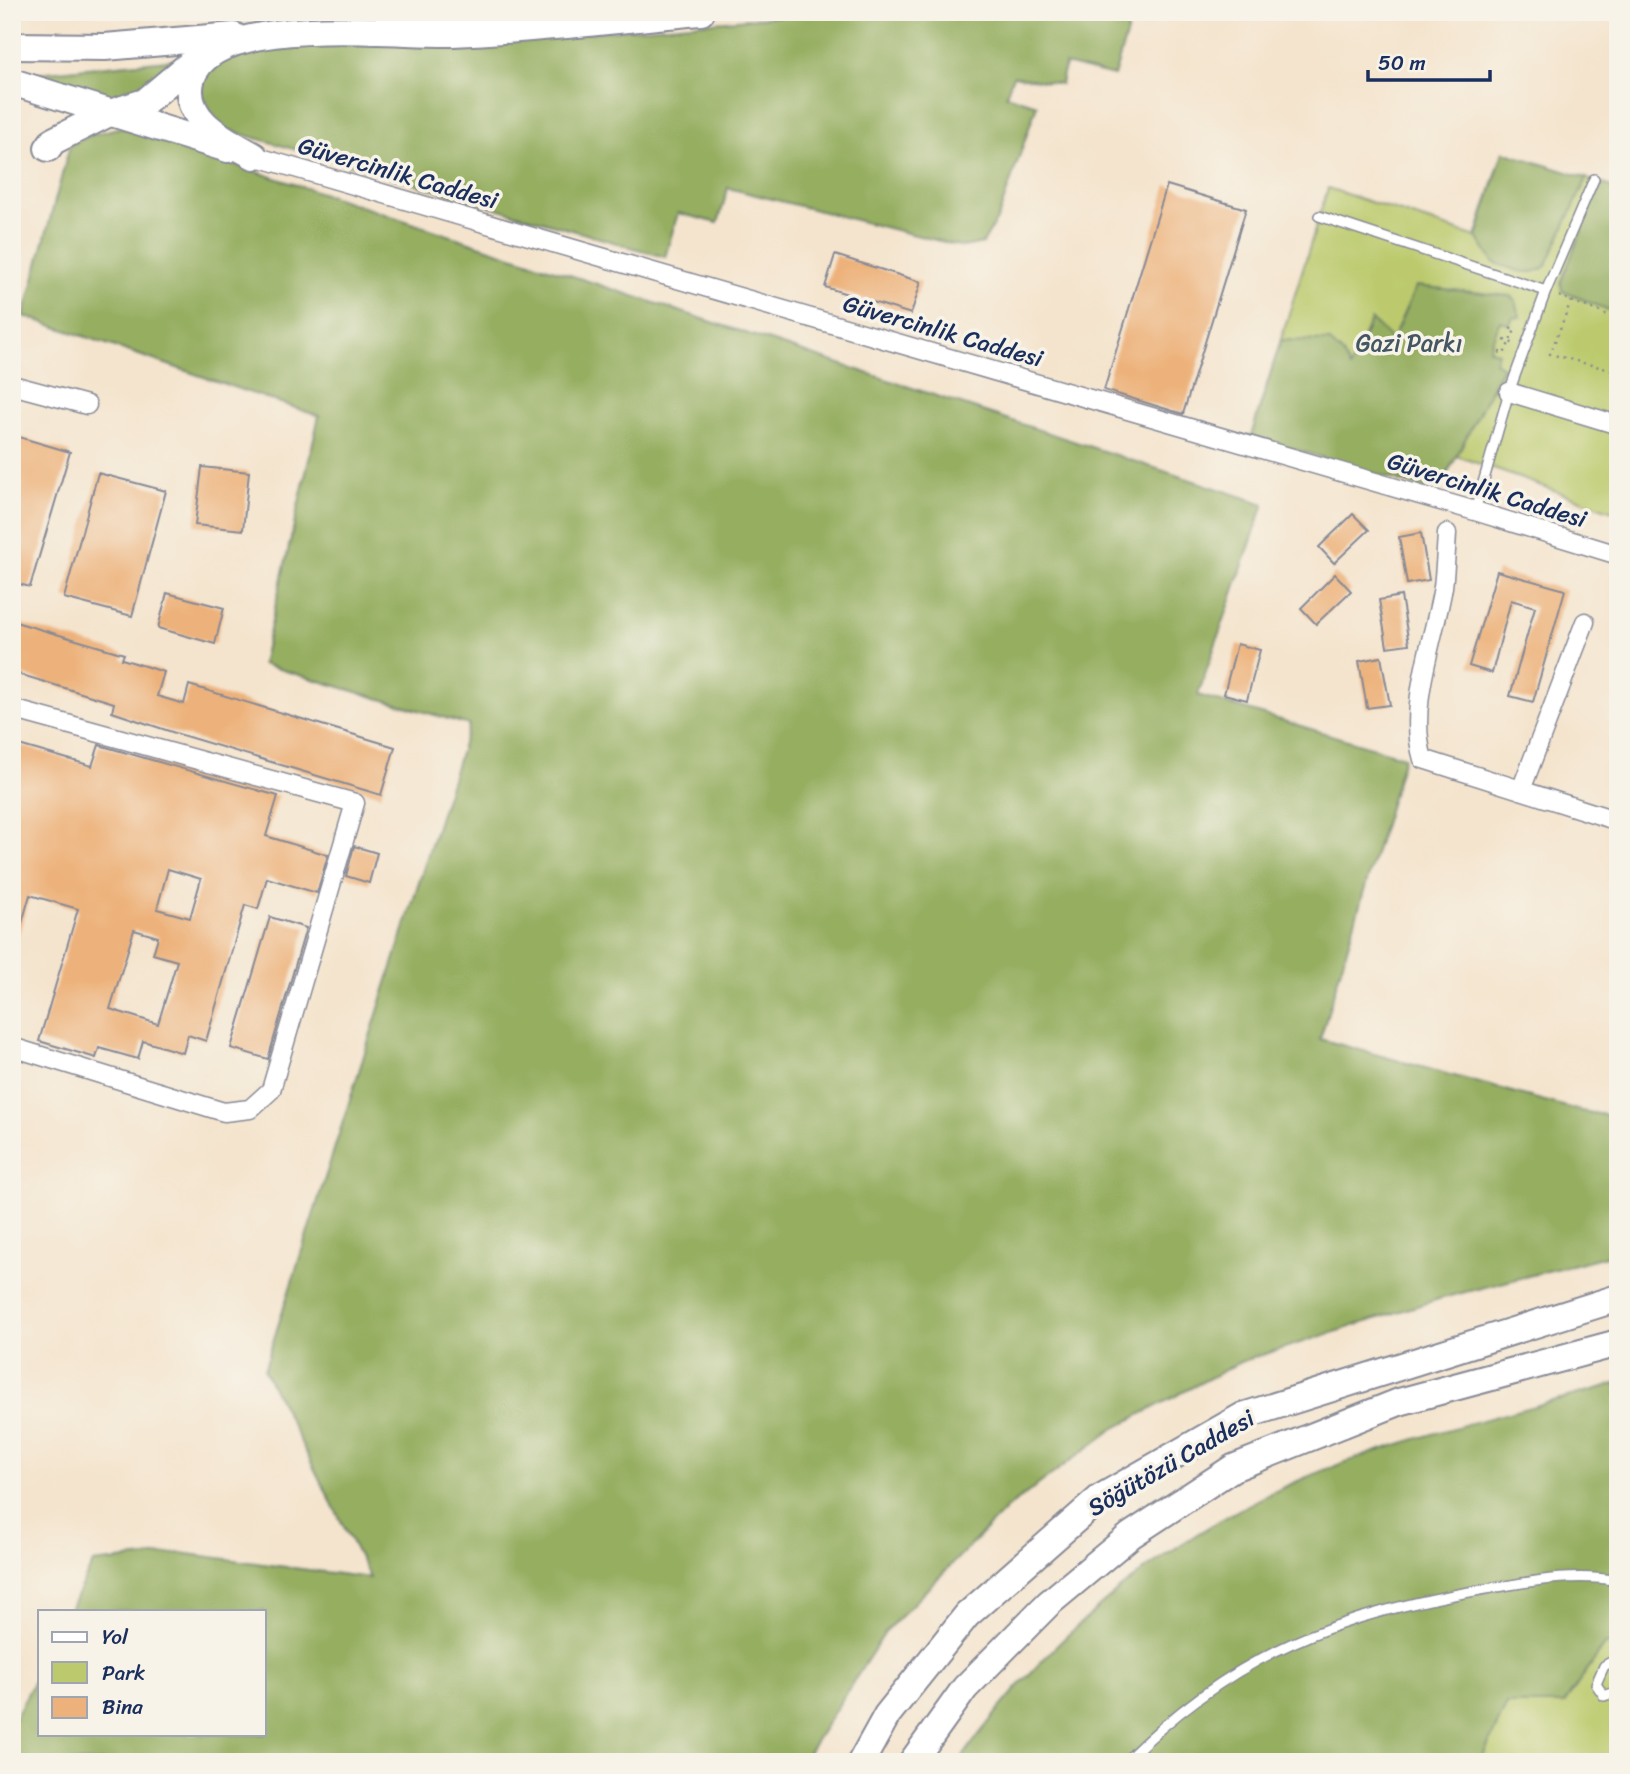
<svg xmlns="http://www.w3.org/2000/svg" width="1630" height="1774" font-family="Sriracha,sans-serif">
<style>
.green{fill:#bcca6d;stroke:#6c7c66;stroke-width:2}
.forest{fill:#95ae60;stroke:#586e5f;stroke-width:2}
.building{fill:#edb27b;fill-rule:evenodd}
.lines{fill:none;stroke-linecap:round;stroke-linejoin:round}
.lane-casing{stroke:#888a96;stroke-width:12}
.street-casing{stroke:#888a96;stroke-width:21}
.primary-casing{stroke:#888a96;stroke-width:30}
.path{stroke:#888a96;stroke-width:2.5;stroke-dasharray:2 5;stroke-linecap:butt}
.lane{stroke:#fff;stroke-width:9}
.street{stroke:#fff;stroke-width:18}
.primary{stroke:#fff;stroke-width:26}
.labels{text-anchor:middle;stroke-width:7;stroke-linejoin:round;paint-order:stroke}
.street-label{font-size:24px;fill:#1b2f5e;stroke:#f7f3e8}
.park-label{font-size:24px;fill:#435662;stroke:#f7f3e8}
</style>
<rect width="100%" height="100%" fill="#f7f3e8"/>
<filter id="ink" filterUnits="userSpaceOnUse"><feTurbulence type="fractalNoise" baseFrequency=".0143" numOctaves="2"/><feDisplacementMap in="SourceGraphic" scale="14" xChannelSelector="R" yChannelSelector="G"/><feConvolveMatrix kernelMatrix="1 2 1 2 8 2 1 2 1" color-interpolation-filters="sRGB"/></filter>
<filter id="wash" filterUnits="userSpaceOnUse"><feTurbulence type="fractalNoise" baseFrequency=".00686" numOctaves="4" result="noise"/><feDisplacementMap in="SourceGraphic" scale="28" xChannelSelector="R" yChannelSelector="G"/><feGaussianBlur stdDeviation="1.57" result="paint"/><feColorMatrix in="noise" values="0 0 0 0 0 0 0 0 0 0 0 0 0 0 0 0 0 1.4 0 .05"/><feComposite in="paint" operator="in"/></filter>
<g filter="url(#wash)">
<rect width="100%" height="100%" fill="#f4e4cd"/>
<g class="green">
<polygon points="1503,152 1618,189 1618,513 1457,456 1446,476 1432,472 1425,489 1251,436 1328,188 1476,237"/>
<polygon points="1618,1642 1618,1762 1480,1762 1507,1704 1564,1704 1605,1644"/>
</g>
<g class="forest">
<path d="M828 12H1133L1114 76 1065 64 1061 84 1013 76 1006 95 1037 105 998 218 983 243 963 247 728 188 718 223 678 213 665 257 221 128C201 111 191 76 220 63 268 40 361 47 415 44 553 37 691 24 828 12Z"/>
<polygon points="177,59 140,98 110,100 38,76 38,73"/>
<polygon points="121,127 1264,504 1198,695 1404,757 1320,1039 1581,1111 1618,1117 1618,1253 1442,1298 1240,1362 1113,1429 1007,1508 886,1631 802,1762 12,1762 12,1724 40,1669 40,1734 264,1734 264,1611 69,1611 93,1563 181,1553 370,1578 264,1370 469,725 262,664 319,416 24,316 70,145 91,135"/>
<path d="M1503 152 1587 178 1546 266C1530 279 1510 268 1493 262L1477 237Z"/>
<polygon points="1601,183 1618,189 1618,314 1562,291 1561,282"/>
<polygon points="1416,286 1510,296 1516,301 1520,317 1512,318 1510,325 1500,321 1489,349 1498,353 1495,362 1503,367 1446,476 1432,472 1425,489 1251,436 1281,340 1329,341 1343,354 1350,368 1371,320 1392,340"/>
<path d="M1618 1383V1642L1605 1644 1564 1704H1507L1480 1762H959C1051 1631 1177 1527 1327 1469 1421 1433 1521 1411 1618 1383Z"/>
</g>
<g id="blocks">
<g class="building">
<polygon points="1167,185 1246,209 1183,414 1104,390"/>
<polygon points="835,255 921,282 911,314 825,287"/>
<polygon points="12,435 70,452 30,587 12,582"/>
<polygon points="202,467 249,472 243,530 195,525"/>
<polygon points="98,473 166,491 132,616 64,598"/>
<polygon points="1353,514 1369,530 1334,563 1319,547"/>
<polygon points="1421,533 1429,580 1407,584 1399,537"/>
<polygon points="1497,571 1565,590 1533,702 1510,696 1535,607 1511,600 1492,673 1469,666"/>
<polygon points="1335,574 1351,591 1316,624 1301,608"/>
<polygon points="167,593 224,608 215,644 158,628"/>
<polygon points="1401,596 1409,644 1387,647 1379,600"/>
<polygon points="12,621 124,654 122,659 164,672 157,696 184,704 189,685 395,747 381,795 175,733 112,712 114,703 12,672"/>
<polygon points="1237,644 1260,650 1247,700 1224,694"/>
<polygon points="1381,657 1390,705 1367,708 1359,661"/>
<path d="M12 743 92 766 99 745 278 796 266 836 328 855 317 893 267 878 258 909 245 905 206 1041 188 1035 183 1053 143 1041 138 1059 99 1048 96 1058 39 1041 78 909 30 895 16 944H12ZM168 869 201 879 190 918 157 909ZM134 930 158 937 153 954 177 961 158 1024 110 1009Z"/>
<polygon points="354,846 377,853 369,883 346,876"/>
<polygon points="270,917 306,928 268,1059 231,1048"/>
</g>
</g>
</g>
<g filter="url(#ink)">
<use href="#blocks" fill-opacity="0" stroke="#888a96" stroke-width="2"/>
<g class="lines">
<g class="lane-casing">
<g id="lane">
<polyline points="1319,216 1546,291"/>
<polyline points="1475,511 1509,392 1546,291 1594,179"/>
<polyline points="1618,1658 1604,1666 1596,1684 1604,1696 1618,1691"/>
<path d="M1125 1762C1235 1652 1336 1615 1486 1589 1529 1582 1574 1572 1618 1581"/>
</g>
</g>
<g class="street-casing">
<g id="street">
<polyline points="254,156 1475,511 1618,555"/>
<polyline points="12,385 87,405"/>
<polyline points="1509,392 1618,425"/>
<path d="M1447 533C1446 551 1445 570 1443 587 1434 640 1407 707 1423 759L1618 821"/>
<polyline points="12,709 355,803 271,1090 250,1109 224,1112 12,1047"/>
<polyline points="1521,790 1585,622"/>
</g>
</g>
<g class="primary-casing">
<g id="primary">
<polyline points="391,19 439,12"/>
<polyline points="12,46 105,47 234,36"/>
<polyline points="12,82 228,149"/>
<polyline points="48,148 53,141 107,114 145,102 202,54"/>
<path d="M254 156C226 140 182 120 191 81 208 10 396 35 453 33 535 30 619 19 701 12"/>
<polyline points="861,1762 887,1715 967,1615 1100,1498 1243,1416 1618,1298"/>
<polyline points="912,1762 965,1688 1049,1603 1131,1535 1233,1468 1399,1402 1618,1343"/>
</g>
</g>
<g class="path">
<polyline points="1559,296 1618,319"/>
<polyline points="1571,301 1550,354 1618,372"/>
<polyline points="1504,340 1515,344"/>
<polyline points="1499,352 1504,354 1515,330 1508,327"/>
</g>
<use href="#lane" class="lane"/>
<use href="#street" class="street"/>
<use href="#primary" class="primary"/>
</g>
</g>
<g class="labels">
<g class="street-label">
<text transform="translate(398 173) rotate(16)" y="8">Güvercinlik Caddesi</text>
<text transform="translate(943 331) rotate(16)" y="8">Güvercinlik Caddesi</text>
<text transform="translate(1487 490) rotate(17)" y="8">Güvercinlik Caddesi</text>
<text transform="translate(1171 1463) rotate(-30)" y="8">Söğütözü Caddesi</text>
</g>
<g class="park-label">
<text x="1409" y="351">Gazi Parkı</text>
</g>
</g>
<rect width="1630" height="1774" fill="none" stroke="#f7f3e8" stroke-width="42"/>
<rect x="38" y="1610" width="228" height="126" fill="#f7f3e8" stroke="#9fa5b1" stroke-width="2"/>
<rect x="52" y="1632" width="35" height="10" fill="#ffffff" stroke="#9fa5b1" stroke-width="2"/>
<text x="102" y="1644" font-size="21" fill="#1b2f5e">Yol</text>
<rect x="52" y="1662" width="35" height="21" fill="#bcca6d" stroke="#9fa5b1" stroke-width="2"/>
<text x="102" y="1680" font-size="21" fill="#1b2f5e">Park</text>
<rect x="52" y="1697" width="35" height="21" fill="#edb27b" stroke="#9fa5b1" stroke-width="2"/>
<text x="102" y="1714" font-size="21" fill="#1b2f5e">Bina</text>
<path d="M1368 70v10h122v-10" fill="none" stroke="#1b2f5e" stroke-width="3.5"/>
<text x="1378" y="70" font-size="21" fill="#1b2f5e" stroke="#f7f3e8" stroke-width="5" paint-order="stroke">50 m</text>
</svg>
